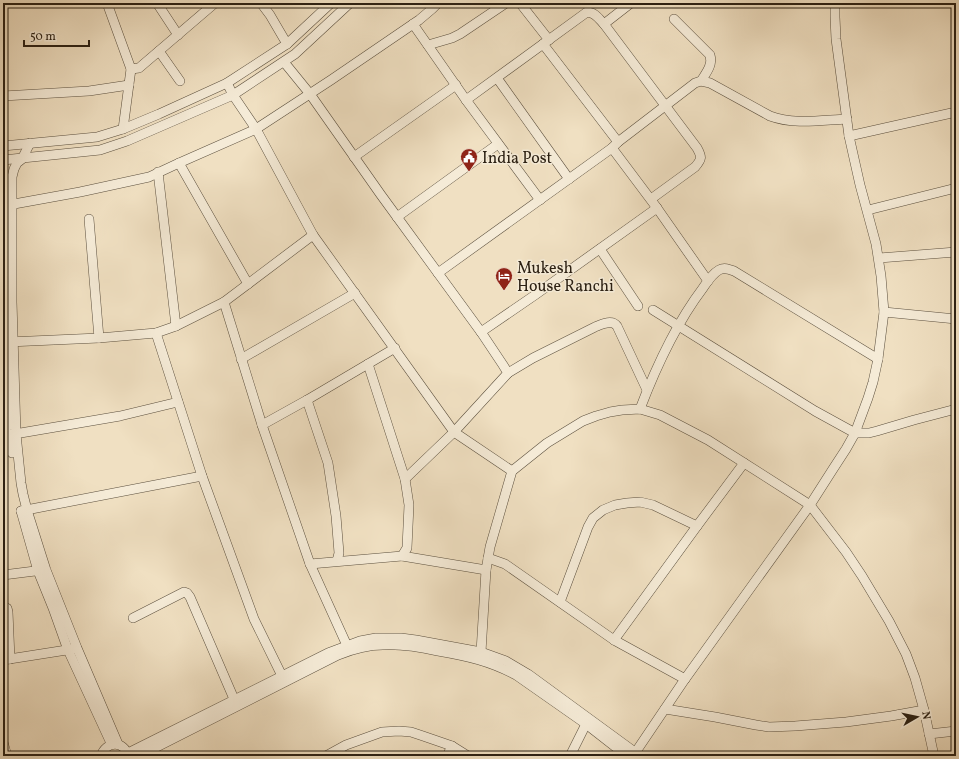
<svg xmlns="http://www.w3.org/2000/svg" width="959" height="759" font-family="Vollkorn,serif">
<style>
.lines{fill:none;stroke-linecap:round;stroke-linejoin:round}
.minor-casing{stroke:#5c503f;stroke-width:10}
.minor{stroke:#f5ebd7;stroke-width:9}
.labels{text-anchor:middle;stroke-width:3;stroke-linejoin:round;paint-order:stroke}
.poi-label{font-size:16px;fill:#2b2013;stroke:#f5ebd7;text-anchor:start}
</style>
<rect width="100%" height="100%" fill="#f0e0c2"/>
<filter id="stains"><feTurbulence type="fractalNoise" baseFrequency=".005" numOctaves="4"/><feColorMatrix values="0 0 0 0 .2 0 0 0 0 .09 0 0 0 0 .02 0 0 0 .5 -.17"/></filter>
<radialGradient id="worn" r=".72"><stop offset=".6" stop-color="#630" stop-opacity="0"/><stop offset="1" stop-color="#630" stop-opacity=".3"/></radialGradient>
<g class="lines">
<g class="minor-casing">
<g id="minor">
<polyline points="107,3 131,69 123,129"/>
<polyline points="157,3 178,35"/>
<polyline points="261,3 270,15 287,44"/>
<polyline points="520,3 549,40"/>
<path d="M674 19 710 55C713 65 706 73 701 81"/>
<polyline points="413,24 466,100 540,200"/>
<polyline points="604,24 631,3"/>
<polyline points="543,44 618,142"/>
<polyline points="428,45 452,38 460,34 506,3"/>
<polyline points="159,51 180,81"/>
<polyline points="284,62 310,94 381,195 481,332 503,365 508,373 454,432 405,479"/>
<polyline points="131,69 139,68 215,3"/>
<polyline points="497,78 569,179"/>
<polyline points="227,83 233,95 256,129 313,235 454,432 512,471"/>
<polyline points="3,96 89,91 129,85"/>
<path d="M466 100 587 12C595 12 599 19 604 24L697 148C702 157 702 159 695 167L651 199"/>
<polyline points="849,136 956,112"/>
<polyline points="30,143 22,159 17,163 14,169 12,177 12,302 16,434 21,483 23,494 27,510 46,570 77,648 118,744"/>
<polyline points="3,146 97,137 123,129 159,114 227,83 287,44 331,3"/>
<path d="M612 148 618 142 695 83 701 81 710 83 770 116C794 125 822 120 847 119"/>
<polyline points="354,157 456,85"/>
<polyline points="3,160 100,150 127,141 233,95 295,54 350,3"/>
<polyline points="179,163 248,284"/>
<polyline points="158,172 176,326"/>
<polyline points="3,206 80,192 149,177 179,163 256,129 331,80 419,20 432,9 438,3"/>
<polyline points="868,210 956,188"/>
<polyline points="3,215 5,302 9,430 12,453"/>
<polyline points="397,217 498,144"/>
<polyline points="89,219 99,338"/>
<polyline points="600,249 638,306"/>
<polyline points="879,258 956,252"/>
<polyline points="438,273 612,148 657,208 708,281"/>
<polyline points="224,302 262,425 310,564 349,650"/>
<polyline points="653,310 815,411 855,433 869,433 877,431 914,420 956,409"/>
<polyline points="884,312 956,319"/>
<polyline points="481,332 535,295 657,208"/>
<polyline points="156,333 202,476 254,619 284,680"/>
<polyline points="8,342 99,338 156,333 176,326 224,302 313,235"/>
<polyline points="241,359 355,293"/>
<path d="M508 373 533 358 595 327C602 324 612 319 617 326L647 390"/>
<polyline points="307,400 328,463 336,516 339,553 337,561"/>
<path d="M640 409C656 367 675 325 703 288 707 282 712 274 719 270 724 267 729 269 734 271L878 359"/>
<polyline points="262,425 307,400 395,348"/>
<polyline points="3,436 120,416 178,402"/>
<polyline points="21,511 38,571 53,608 68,650 110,741"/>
<polyline points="21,511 202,476"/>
<polyline points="402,556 486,570"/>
<polyline points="488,558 505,564 614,640 685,679"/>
<polyline points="310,564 402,556 407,548 409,505 405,479 368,364"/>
<polyline points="3,575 43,570"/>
<polyline points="560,602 588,527 593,518 603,510 615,505 627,503 640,502 653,505 697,526"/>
<polyline points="3,607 7,608 8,612 10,659"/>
<polyline points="133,618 184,592 187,593 190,597 234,699"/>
<polyline points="614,640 697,526 744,463"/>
<polyline points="479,659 481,652 486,570 490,547 512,471 547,443 583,421 596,416 610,412 622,410 640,409 660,415 708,440 810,505 846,552 862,576 889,621 906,654 915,678 924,710 934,756"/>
<polyline points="3,660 73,649"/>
<polyline points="665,709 715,717 756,725 769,727 795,726 846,722 891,716 924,710"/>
<polyline points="929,734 956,731"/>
<polyline points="3,742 7,756"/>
<polyline points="128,753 328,653 360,641 376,638 401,638 416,640 481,652 506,661 528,674 636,753 638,756"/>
<path d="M101 756C106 741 124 740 128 756"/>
<path d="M139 756 338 655C353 649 368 645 383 645 401 644 420 647 438 651 467 656 490 661 516 675L586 724 627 756"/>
<polyline points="326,756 346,745 382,732 399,731 411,732 423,736 452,746 468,756"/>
<polyline points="447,756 452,746"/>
<polyline points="570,756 588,720"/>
<polyline points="633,756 685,679 810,505 833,469 846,449 855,433 868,398 873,382 878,359 884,312 881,276 876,244 860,185 849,136 836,39 835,17 835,3"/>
</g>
</g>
<use href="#minor" class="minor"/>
</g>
<defs>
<g id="civic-pin" transform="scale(0.9)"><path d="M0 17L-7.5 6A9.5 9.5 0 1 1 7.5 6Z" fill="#8f2418" stroke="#f5ebd7"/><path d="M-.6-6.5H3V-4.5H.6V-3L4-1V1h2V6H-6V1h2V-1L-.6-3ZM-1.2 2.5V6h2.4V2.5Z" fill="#fff"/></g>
<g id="hotel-pin" transform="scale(0.9)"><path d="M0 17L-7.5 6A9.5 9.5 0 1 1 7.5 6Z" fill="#8f2418" stroke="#f5ebd7"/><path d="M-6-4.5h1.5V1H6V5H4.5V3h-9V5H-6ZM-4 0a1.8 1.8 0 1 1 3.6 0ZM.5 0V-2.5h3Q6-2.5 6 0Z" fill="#fff"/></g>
</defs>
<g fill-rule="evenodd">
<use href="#civic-pin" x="469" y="157"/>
<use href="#hotel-pin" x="504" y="276"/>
</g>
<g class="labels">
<g class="poi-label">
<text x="482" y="163">India Post</text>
<text x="517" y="273">Mukesh<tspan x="517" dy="18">House Ranchi</tspan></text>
</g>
</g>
<rect width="959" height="759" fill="none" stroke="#f0e0c2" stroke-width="16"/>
<rect x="4" y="4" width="951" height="751" fill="none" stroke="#2b2013" stroke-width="2"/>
<rect x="8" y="8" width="943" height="743" fill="none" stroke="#2b2013"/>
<g transform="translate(917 717) rotate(81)" stroke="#f5ebd7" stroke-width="3" paint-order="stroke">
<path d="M0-3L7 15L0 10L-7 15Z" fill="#2b2013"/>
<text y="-6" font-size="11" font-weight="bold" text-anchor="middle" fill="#2b2013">N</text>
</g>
<path d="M24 40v6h65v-6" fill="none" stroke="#2b2013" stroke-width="2"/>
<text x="30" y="40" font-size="12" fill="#2b2013" stroke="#f5ebd7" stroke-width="3" paint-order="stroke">50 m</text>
<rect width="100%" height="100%" filter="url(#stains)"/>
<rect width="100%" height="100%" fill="url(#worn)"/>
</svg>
